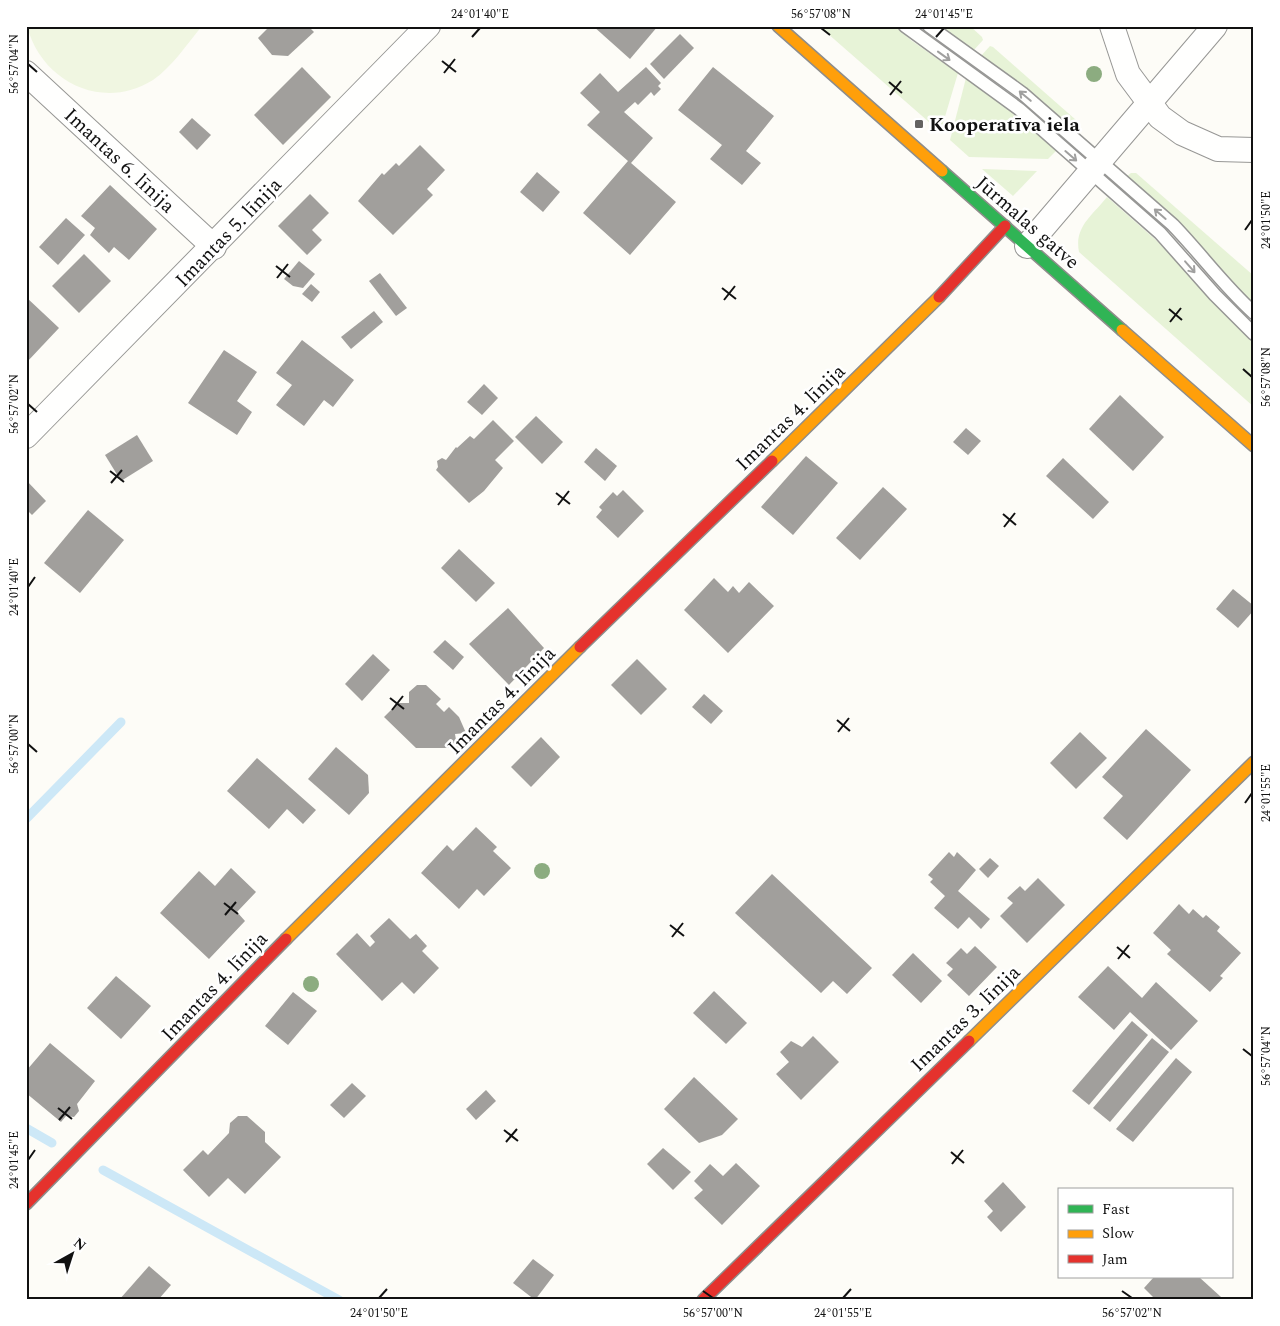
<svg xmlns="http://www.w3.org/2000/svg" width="1280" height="1326" font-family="Spectral,serif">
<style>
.green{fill:#e7f3d7}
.pitch{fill:#f0f6e1}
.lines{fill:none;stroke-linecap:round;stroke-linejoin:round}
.stream{stroke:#cde8f7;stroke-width:9}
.building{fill:#a19f9c}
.lane-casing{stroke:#979795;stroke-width:15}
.street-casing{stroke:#979795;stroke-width:26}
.fast-casing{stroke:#8e8d8b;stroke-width:14}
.slow-casing{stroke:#8e8d8b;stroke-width:14}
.jam-casing{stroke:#8e8d8b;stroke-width:14}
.lane{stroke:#fffffe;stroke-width:12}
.street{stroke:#fffffe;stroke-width:24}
.fast{stroke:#30b455;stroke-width:11}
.slow{stroke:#ff9f0a;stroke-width:11}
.jam{stroke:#e5322d;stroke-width:11}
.tree{fill:#8cac80}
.oneway{stroke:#a0a09f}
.ticks{fill:none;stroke:#111;stroke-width:2}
.poi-dot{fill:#646362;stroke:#fff;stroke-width:2}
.labels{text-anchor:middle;stroke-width:5;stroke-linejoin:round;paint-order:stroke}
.poi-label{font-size:20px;font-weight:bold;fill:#111;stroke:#fff;text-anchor:start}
.street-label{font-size:20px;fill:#111;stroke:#fff}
.neatline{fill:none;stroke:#111;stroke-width:2}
.ticks-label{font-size:12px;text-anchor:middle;fill:#111}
</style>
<rect width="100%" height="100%" fill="#fdfcf7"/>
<g class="green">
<polygon points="819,26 895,26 912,41 958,73 941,130 937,129"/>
<polygon points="938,26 970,26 982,37 983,40 973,51"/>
<polygon points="990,46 993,47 1076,120 1077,127 1074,131 980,57"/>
<polygon points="966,78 1007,107 1056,151 1048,159 969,157 950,140"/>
<polygon points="982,169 1037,171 1013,196"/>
<polygon points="1131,173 1136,173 1254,276 1254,305 1126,177"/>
<path d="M1107 197 1157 241 1254 341V407L1079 252C1074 227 1092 216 1107 197Z"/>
</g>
<path class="pitch" d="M27 26H202C187 44 172 67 153 80 102 112 41 81 27 26Z"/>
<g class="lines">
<g class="stream">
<polyline points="26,819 121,722"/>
<polyline points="26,1128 52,1143"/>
<polyline points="103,1170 339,1300"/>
</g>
</g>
<g class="building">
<polygon points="270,26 308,26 314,32 288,56 272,55 258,38"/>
<polygon points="593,26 658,26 630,59"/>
<polygon points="680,34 694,48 664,79 650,64"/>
<polygon points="302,67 331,97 283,145 254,115"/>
<polygon points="646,67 661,83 658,86 661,89 654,96 651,92 638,105 635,102 624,112 653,138 631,163 676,202 630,255 583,213 628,161 587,125 600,112 580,93 600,73 618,92"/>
<polygon points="713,67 774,116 746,151 761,163 742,185 710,159 722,145 678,110"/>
<polygon points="192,118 211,135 197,150 179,132"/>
<polygon points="420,145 445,170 427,189 433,195 393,235 358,201 382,173 384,175 396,163 399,166"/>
<polygon points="537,172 560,192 543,212 520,192"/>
<polygon points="110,185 157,229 129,260 114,247 109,253 90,235 95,228 81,216"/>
<polygon points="310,194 329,213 312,230 322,240 307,255 278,226"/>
<polygon points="66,218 85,235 58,265 39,247"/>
<polygon points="84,254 111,281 79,313 52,286"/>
<polygon points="299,261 315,274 303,288 293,286 284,279"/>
<polygon points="380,273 407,308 396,316 369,281"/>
<polygon points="311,284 320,292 312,302 302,294"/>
<polygon points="26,297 59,328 26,363"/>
<polygon points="374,311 383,322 351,349 341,337"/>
<polygon points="302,340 354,380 333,407 324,400 304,426 276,405 292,385 276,373"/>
<polygon points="224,350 257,372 237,401 252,412 237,435 188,403"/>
<polygon points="484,384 498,398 482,415 467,402"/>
<polygon points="1120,395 1164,437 1133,471 1089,429"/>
<polygon points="536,416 563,442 542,464 515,437"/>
<polygon points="493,420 514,441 495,460 503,468 484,491 469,503 436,470 438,467 437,461 442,458 446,460 456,447 457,448 470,436 474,439"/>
<polygon points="966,428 981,441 968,455 953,442"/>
<polygon points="137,435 153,461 121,481 105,455"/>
<polygon points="596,448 617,466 605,481 584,462"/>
<polygon points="806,456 838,483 793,535 761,507"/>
<polygon points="1063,458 1109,502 1093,519 1046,476"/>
<polygon points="26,480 46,501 32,515 26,509"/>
<polygon points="883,487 907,509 860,560 836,538"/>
<polygon points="623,490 644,511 618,538 596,517 602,510 599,507 613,492 617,496"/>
<polygon points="88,510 124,540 80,593 44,563"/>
<polygon points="459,549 495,583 476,602 441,568"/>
<polygon points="714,578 728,592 733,586 739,593 749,582 774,606 728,653 684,610"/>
<polygon points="1233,589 1254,606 1254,610 1238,628 1216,609"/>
<polygon points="508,608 544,648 509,685 469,644"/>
<polygon points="445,640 464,657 453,670 433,652"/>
<polygon points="373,654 390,670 362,701 345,684"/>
<polygon points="637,659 667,689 641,715 611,685"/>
<polygon points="417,685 426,685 441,699 436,704 444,712 449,707 459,717 466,733 455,734 457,746 462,746 462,748 416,748 384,717 398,703 409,703 409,692"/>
<polygon points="704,694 723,711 711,724 692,707"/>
<polygon points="1146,729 1191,770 1127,840 1103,818 1123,796 1102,777"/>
<polygon points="1080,732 1107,758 1076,789 1050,763"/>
<polygon points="541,737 560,757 531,787 511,767"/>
<polygon points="336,747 368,775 369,793 349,815 308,779"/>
<polygon points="257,758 316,810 303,824 287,809 269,829 227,791"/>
<polygon points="476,827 497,847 493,851 511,868 484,896 477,889 459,909 421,873 447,845 453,851"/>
<polygon points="949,852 954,857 957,852 976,870 958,891 990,919 981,929 969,917 958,929 934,908 945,896 930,882 933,879 928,875"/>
<polygon points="990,858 999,866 988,878 979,869"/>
<polygon points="231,868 256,892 237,912 245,921 209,959 160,913 199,871 215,886"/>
<polygon points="772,874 872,968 847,994 833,981 821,993 735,913"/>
<polygon points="1038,878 1065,905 1027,943 1000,916 1013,903 1007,898 1020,886 1025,891"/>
<polygon points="1179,904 1189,914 1193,909 1203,918 1206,915 1220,927 1217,931 1241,953 1220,976 1223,978 1210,992 1167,954 1171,950 1153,933"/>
<polygon points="389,918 410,939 416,934 427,946 422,951 439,968 414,994 402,982 382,1001 336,954 357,933 370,947 375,942 370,936"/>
<polygon points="975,946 997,967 969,996 947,975 953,969 946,963 961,948 967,954"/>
<polygon points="913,953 942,981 921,1003 892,975"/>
<polygon points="1108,966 1142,998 1156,982 1198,1021 1171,1050 1130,1012 1114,1030 1078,997"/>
<polygon points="116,976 151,1006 121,1039 87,1008"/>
<polygon points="714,991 747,1023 726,1044 693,1013"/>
<polygon points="293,992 317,1011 288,1045 265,1026"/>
<polygon points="1132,1021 1148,1035 1089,1105 1072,1091"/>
<polygon points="813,1036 839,1062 801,1100 776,1074 789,1062 780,1052 791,1041 802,1047"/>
<polygon points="1152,1038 1169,1052 1110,1122 1093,1108"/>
<polygon points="50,1043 95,1081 77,1104 79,1111 74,1117 66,1116 61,1122 26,1093 26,1071"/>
<polygon points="1176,1058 1192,1072 1133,1142 1116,1129"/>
<polygon points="694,1077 738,1119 722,1135 699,1143 664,1109"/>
<polygon points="352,1083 366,1096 344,1118 330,1105"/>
<polygon points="486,1090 496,1101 476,1120 466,1109"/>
<polygon points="238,1116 247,1116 265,1132 265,1142 281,1157 245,1194 228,1178 209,1197 183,1170 203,1150 208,1155 229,1133 230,1123"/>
<polygon points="663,1148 691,1172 673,1190 647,1164"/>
<polygon points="736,1163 760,1186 722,1225 694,1198 703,1190 694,1181 710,1164 723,1176"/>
<polygon points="1003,1182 1026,1207 1001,1232 987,1217 993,1211 984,1201"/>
<polygon points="533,1259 554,1275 535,1300 513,1283"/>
<polygon points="149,1266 171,1285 158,1300 119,1300"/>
<polygon points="1154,1277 1199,1277 1221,1297 1219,1300 1156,1300 1144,1288"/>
</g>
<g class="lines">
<g class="lane-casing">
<g id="lane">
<polyline points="905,26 1019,109 1160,233 1215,295 1254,334"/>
<path d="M929 26 1022 93 1173 225C1201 254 1224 286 1254 313"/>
</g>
</g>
<g class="street-casing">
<g id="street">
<polyline points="1112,26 1128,74 1160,117 1182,133 1218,149 1254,150"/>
<polyline points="26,73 214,247"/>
<polyline points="1027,246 1215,26"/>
<polyline points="26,436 428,26"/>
</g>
</g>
<g class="fast-casing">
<polyline id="fast" points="942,171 1122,330"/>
</g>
<g class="slow-casing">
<g id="slow">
<polyline points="778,26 942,171"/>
<polyline points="1122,330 1254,446"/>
<polyline points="772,461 939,297"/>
<polyline points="286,939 580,647"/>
<polyline points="969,1041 1254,762"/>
</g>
</g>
<g class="jam-casing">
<g id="jam">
<polyline points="939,297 1005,226"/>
<polyline points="580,647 772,461"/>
<polyline points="26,1204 286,939"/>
<polyline points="703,1300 969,1041"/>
</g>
</g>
<use href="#lane" class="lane"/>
<use href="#street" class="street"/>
<use href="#fast" class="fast"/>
<use href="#slow" class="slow"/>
<use href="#jam" class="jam"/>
</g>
<g class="tree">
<circle cx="1094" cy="74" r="8"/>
<circle cx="542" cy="871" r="8"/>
<circle cx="311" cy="984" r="8"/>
</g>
<defs><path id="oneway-shaft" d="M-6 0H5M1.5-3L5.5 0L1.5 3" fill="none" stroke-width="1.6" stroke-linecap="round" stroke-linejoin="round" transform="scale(1.25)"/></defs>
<g class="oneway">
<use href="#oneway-shaft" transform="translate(944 56) rotate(36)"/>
<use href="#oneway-shaft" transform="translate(1025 96) rotate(-140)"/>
<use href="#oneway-shaft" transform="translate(1071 156) rotate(41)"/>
<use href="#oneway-shaft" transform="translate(1160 214) rotate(-139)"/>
<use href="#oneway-shaft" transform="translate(1190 267) rotate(49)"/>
</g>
<path class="ticks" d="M821 28 830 35M472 37 480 28M936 37 944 28M442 61 456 72M28 64 37 72M444 73 455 59M889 82 902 93M890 95 901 81M1245 230 1252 220M276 266 290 277M277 278 288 264M722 288 736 299M724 300 735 286M1169 309 1182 320M1170 322 1181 308M1243 369 1252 377M28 404 37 412M110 471 124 482M111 483 122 470M556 493 570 504M558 505 569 491M1003 514 1016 525M1004 527 1015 513M28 587 35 577M390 698 404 709M392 710 403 696M837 720 850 731M838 732 849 718M28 744 37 752M1245 803 1252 793M224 903 238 914M225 915 236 902M670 925 684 936M672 937 683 923M1117 947 1130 958M1118 959 1129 945M1243 1049 1252 1056M58 1108 72 1119M59 1120 70 1107M504 1130 518 1141M506 1142 517 1129M951 1152 964 1163M28 1160 35 1150M952 1164 963 1150M703 1291 713 1298M1122 1291 1132 1298M379 1298 387 1289M843 1298 851 1289"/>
<rect class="poi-dot" x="914" y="119" width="10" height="10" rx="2.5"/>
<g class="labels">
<g class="poi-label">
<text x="929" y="131">Kooperatīva iela</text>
</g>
<g class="street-label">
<text transform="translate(120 160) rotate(43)" y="7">Imantas 6. līnija</text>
<text transform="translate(1028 222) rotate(41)" y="7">Jūrmalas gatve</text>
<text transform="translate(228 232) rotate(-46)" y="7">Imantas 5. līnija</text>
<text transform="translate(790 417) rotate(-44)" y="7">Imantas 4. līnija</text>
<text transform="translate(501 700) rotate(-45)" y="7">Imantas 4. līnija</text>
<text transform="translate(214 986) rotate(-46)" y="7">Imantas 4. līnija</text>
<text transform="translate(965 1018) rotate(-44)" y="7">Imantas 3. līnija</text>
</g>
</g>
<rect width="1280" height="1326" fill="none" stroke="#ffffff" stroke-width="55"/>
<rect x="1058" y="1188" width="175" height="90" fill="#ffffff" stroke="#a0a0a0"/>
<rect x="1068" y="1205" width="25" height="8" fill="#30b455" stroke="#a0a0a0"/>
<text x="1102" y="1214" font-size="15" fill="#111111">Fast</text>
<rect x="1068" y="1230" width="25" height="8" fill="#ff9f0a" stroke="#a0a0a0"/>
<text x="1102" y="1238" font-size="15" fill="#111111">Slow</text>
<rect x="1068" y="1255" width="25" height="8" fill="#e5322d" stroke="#a0a0a0"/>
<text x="1102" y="1264" font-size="15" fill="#111111">Jam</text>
<g transform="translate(72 1254) rotate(39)" stroke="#ffffff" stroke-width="4" paint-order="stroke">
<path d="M0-4L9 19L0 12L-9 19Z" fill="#111111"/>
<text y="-8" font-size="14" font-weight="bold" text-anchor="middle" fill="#111111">N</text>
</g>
<rect x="28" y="28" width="1224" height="1270" class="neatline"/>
<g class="ticks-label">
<text x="480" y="18">24°01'40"E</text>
<text x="821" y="18">56°57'08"N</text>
<text x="944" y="18">24°01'45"E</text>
<text transform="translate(14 64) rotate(-90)" y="4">56°57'04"N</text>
<text transform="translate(1266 220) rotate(-90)" y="4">24°01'50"E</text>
<text transform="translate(1266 377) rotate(-90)" y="4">56°57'08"N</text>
<text transform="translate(14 404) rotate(-90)" y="4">56°57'02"N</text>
<text transform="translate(14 587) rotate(-90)" y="4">24°01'40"E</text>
<text transform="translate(14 744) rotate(-90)" y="4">56°57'00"N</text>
<text transform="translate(1266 793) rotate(-90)" y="4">24°01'55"E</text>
<text transform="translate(1266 1056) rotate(-90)" y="4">56°57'04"N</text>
<text transform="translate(14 1160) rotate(-90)" y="4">24°01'45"E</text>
<text x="379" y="1317">24°01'50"E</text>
<text x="713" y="1317">56°57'00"N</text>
<text x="843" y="1317">24°01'55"E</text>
<text x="1132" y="1317">56°57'02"N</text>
</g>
</svg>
